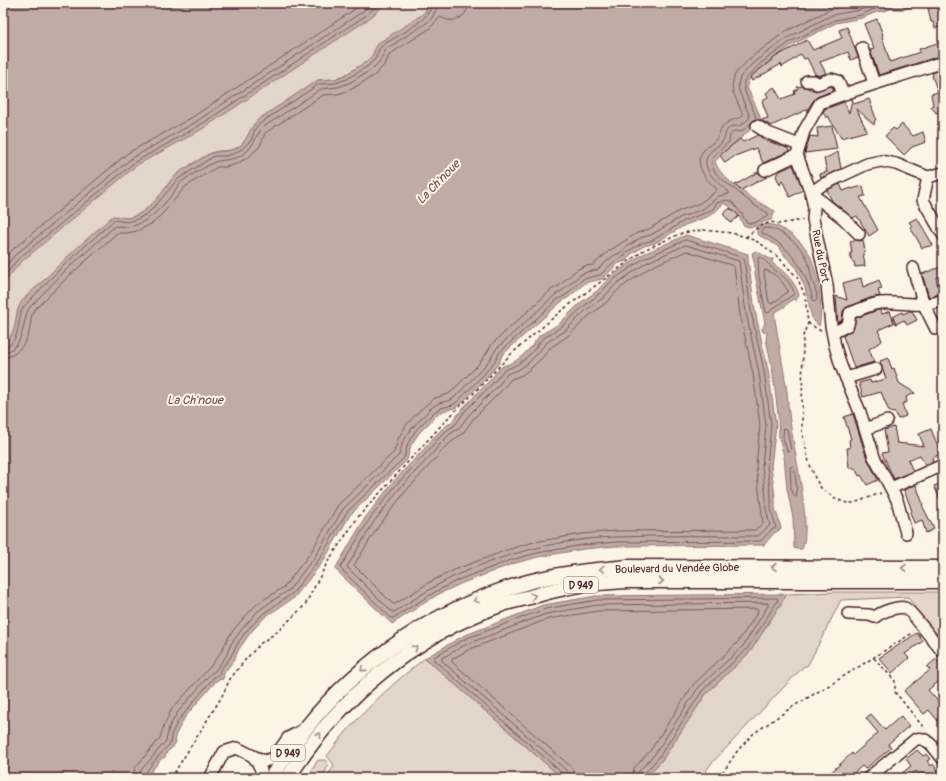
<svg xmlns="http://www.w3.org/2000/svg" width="946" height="781" font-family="Pangolin,sans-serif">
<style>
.green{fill:#e2d5ca;stroke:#967a7a}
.water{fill:#c0aca5;stroke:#917474}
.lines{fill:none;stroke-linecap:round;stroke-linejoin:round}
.shore{stroke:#79575c;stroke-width:1}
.building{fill:#cfc0b7;stroke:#4a1f2b}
.minor-casing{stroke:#4a1f2b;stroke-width:14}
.major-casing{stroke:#4a1f2b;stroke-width:17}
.path{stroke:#4a1f2b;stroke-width:1.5;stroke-dasharray:3 3;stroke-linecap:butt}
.minor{stroke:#fcf5e5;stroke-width:11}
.major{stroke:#fcf5e5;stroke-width:14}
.oneway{stroke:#a38a88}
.labels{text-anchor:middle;stroke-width:4;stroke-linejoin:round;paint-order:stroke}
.shield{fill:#fcf5e5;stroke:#7f5f63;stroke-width:1}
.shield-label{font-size:10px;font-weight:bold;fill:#4a1f2b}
.street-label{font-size:11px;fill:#4a1f2b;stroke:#fcf5e5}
.water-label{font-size:12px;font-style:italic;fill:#6d4950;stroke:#fcf5e5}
</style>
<rect width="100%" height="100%" fill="#fcf5e5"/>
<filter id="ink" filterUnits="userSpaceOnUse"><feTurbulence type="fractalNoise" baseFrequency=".025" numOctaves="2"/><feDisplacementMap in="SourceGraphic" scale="8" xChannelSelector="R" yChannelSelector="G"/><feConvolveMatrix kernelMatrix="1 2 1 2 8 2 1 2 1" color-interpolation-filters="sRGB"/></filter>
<g filter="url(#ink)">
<g class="green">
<path d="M3 3H428C428 6 427 9 425 12 418 21 392 35 380 42L376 47 372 56 366 62 345 75 335 79 318 80 259 119C250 126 249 138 240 146 230 153 223 149 214 152 208 153 180 171 175 176 170 180 167 186 164 191 153 204 135 224 116 216L18 309C15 322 16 335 3 343Z"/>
<polygon points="835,592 943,592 943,648 919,616 914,606 908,597 841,600 808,665 803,667 710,765 702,778 645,778 662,760 706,694 750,652 787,594"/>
<path d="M425 658 562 778H327L334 765 327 756C355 718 388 687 425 658Z"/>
<polygon points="318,760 325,760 329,764 322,778 307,778"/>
</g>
<g class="water">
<polygon points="3,3 387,3 367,20 199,131 137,165 20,263 3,284"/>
<path d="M428 3H449L452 6 456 3H943V6L922 4 904 9H890L885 11 877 12 862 18 836 23 792 45 767 63 748 81 747 87 758 111 761 120 715 161C719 179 758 203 775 211L771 220 763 222 759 226 749 227 743 225 739 216 729 206 726 204H723L715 212 707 217 685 225 655 243 644 246 630 255 626 261 619 263 602 279 585 283 569 297 561 302 502 355 499 363 488 376 461 404 455 408 443 411 436 416 419 433 411 445 407 460 350 515 324 560 310 578 294 598 266 616 251 632 239 649 234 660 224 673 223 679 217 680 185 717 175 736 176 742 173 747 167 752 165 757 161 759 146 778H3V343C21 333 11 314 23 300 29 293 36 287 43 281 65 258 89 237 113 216 118 216 123 218 128 218 143 215 155 202 164 190 168 186 170 180 175 176 184 168 196 163 206 156 218 148 228 155 240 146 249 138 250 126 259 119L318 80 335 79 345 75 366 62 372 56 376 47 380 42 420 16 426 11Z"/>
<path d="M765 224C780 223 804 242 810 255 817 272 824 308 819 326L814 321 812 318 805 287 795 266 785 256 779 247 757 234V229Z"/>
<polygon points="686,235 748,254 748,259 755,311 768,370 776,425 771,466 775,497 775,508 781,528 778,531 774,533 764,545 616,546 584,549 538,557 512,564 460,584 437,595 392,624 335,569 365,518 393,482 426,447 433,438 443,428 453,421 462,409 491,379 499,369 503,366 514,362 521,357 531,347 540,335 559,324 580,303 597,291 610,277 641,255"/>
<path d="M756 251 770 259H773L772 263C784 271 795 281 799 295L796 301 793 299 784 307 774 313C778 339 783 365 787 392 788 404 789 416 791 428 795 454 812 528 802 549H797L794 548 793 518 787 489 784 456 779 438 778 414 772 367 766 339 767 333 763 332 762 329 765 323 755 274V266L752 253Z"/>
<polygon points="787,594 750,652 706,694 662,760 645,778 562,778 425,658 463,636 543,605 596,596"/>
</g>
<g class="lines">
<g class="shore">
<path d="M754 120 756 118C753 105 742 94 744 81L761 63 790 42 835 20 861 15 876 8 889 5H903L913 3"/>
<path d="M766 228C778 227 800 245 806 256 810 264 810 274 813 283 815 288 818 295 816 301L813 300C806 270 790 246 762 233V230Z"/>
<polygon points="686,240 744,258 751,312 764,371 771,425 767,466 771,497 771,509 776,528 771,530 761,541 616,542 583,545 537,553 511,560 458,580 435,592 393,618 391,618 340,568 369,520 396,485 429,450 436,441 446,431 456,424 465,411 494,382 503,371 516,365 524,360 534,350 542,339 561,327 583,307 599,294 613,280 643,259"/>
<path d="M686 245 739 261 746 313 759 373 766 425 762 466 766 498V510L770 525 758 536C711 536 663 535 616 537 561 539 506 553 457 575 435 585 415 599 394 612H392L347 567 373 523 400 488 433 453 440 444 450 434 459 428 469 415 498 386 507 374 518 370 527 364 538 353 546 343 565 331 586 310 603 298 616 284 646 263Z"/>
<polygon points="687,251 734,266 740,314 753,374 760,425 756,466 763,523 755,530 615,531 582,534 534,542 507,550 454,570 430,582 395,604 393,604 354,565 378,527 405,492 437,457 444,448 464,432 473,419 502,390 511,379 522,375 531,368 543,357 550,348 569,335 590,315 607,302 619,289 649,268"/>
<path d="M759 257C765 259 767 263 771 267 780 274 791 281 794 293L793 295 772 309 769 313 766 312C763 300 761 288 759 276 758 270 759 265 758 259Z"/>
<polyline points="3,260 10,252 128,153 191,118 364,3"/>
<polyline points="3,270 14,256 132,158 194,123 362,12 373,3"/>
<path d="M765 270C775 272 783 282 788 291L779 299 771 304 769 302 764 274Z"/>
<polyline points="3,278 17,260 135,162 197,127 365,16 380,3"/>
<path d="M3 347C19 345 18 324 21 312 22 309 24 306 26 304L61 268 114 220 127 222 135 220 147 214 157 204 178 179 214 156H225L233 154 242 149 251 140 256 127 262 122 319 84 336 83 347 79 368 66 376 58 379 49 383 45C395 37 433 19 432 3"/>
<path d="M3 352C26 350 21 320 30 307L64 272 115 226C119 226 123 227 127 227 146 225 160 209 171 196 174 192 177 187 180 183 188 176 199 171 209 165 221 157 232 163 245 153 255 145 256 133 265 126L321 89 338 87 349 83 371 70 380 61 386 49 425 24 432 18 438 5 437 3"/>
<path d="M3 358C16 357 26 344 29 332 31 325 30 317 34 310L69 276 117 233H127L137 231 153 223 165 211 185 187 217 167H226L236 164 249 157 260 146 265 133 268 131 323 95 338 94 350 90 375 75 385 64 390 54 429 29 440 17C443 18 446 20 449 20 460 22 468 13 469 3"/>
<polygon points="784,428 787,429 791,450 789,452 787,451 783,438"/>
<polygon points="793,466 795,473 797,495 796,497 794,496 791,488 790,468"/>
<path d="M132 778 135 768 160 738 164 725 172 709 210 667 221 652 229 636 240 622 257 604 284 587 311 552 338 505 394 452 399 437 407 424 421 409 435 398 448 394 451 392 476 367 486 354 492 344 551 290 560 285 576 270 585 266 593 265 609 251 637 233 649 229 679 211 700 203 716 191V188C706 180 693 164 703 151 707 146 714 143 717 138 721 132 718 129 727 123 733 118 737 121 743 115L733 92 732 85 735 74 749 59 786 31 831 9 861 3"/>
<path d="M138 778 139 773 142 769 166 741 169 727 178 712 210 674 215 671 226 656 231 644 242 629 258 611 272 601 289 590 316 555 343 509 399 455 403 441 413 427 431 408 439 403 451 400 455 397 481 370 491 358 496 349 555 295 563 290 580 275 587 272 597 270 613 256 620 253 625 248 640 238 651 235 681 217 703 209 719 196 729 194V192C720 185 701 170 707 157 710 150 718 147 722 142 726 138 724 132 729 128 733 125 737 127 741 125 744 124 748 119 750 117L739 91 738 86 740 77 753 63 787 38 832 15 860 10 874 4 880 3"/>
<path d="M143 778C144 772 165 748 170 744L171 735 178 721 214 677 219 675 220 670 230 658 239 641 248 629 264 613 293 593 320 558 347 512 404 458 408 443 416 430 434 412 441 408 453 405 458 401 485 373 495 361 500 352 558 299 566 295 583 279 600 275 616 260 623 257 627 252 642 243 653 240 684 221 705 213 713 209 717 203 722 201 727 200 732 202 742 214 746 222 749 223H754L768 216V213L754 205 718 176C704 159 717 153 729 142 730 136 729 134 735 131L741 132 751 123"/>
<polyline points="564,778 562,773 434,660 434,657 465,639 545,609 597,600 777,598 778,600 747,649 702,691 659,757 644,774 643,778"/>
<polyline points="569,778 568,774 566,770 442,661 442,658 467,644 546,614 597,605 768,603 768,606 743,646 698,688 655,754 639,771 638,778"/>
<polyline points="575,778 574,771 570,766 452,662 452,659 470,649 548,619 598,611 757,609 758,612 738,642 693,685 650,751 634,768 632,778"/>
</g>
</g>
<g class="building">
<polygon points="942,6 943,27 935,28 933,22 931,22 928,8"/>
<polygon points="877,19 883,35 882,36 885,46 890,62 920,52 919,49 943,41 943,55 879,75 870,50 874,49 864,24"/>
<polygon points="847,27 858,57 851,60 848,52 820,62 826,73 819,76 815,74 807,58 804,59 801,54 790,62 782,67 781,64 752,81 750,77 777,56 807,40 813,50 842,38 839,30"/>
<polygon points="943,69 943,111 936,113 931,106 933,105 931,94 938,92 932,76 933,75 932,73"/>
<polygon points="802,86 816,91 831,86 834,90 817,97 813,101 808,109 771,126 761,120 768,118 762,101 768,97 766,93 774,87 781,99 795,94 794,91 798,89 797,87"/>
<polygon points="852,99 854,104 869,99 876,119 875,120 874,125 856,108 867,131 841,138 828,116 826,118 823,112 825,109 844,102 849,113"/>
<polygon points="902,124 913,136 923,132 926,142 912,147 904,155 885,136 893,128 896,130"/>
<polygon points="832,126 837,149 805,153 810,136 818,137 817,128"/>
<polygon points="758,135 765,140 787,148 789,151 763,163 756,148 735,156 725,163 720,155 740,139 743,142"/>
<polygon points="838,152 841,169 821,178 820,174 827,172 824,159"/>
<polygon points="793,165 803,190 790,197 783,182 782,181 780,185 776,176 778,172"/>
<polygon points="758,172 761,176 767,177 741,190 735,185"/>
<polygon points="840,184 843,191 851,188 851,189 863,186 865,196 860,197 878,230 869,236 857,216 853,218 832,201 827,190"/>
<polygon points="730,208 731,210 732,209 739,216 731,223 723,214"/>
<polygon points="917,218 933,245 922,248 920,244 910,227 912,226 909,222"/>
<polygon points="856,240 860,241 863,240 865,251 863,252 865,266 855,267 854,262 852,262 850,253 852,253 850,241"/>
<polygon points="943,266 943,275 936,278 940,294 929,297 922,274"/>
<polygon points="861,278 863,287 879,280 882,289 878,290 880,296 870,298 847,307 843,311 842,320 838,323 836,296 847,300 843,283"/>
<polygon points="878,310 880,310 882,314 890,311 894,323 878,330 882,341 869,349 874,362 854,368 843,336 853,329 856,318"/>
<polygon points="910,311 912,311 917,320 907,325 904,320 896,324 893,317 902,312 903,314"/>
<polygon points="888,358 892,369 894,368 899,383 915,393 906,397 907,402 902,404 906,416 898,419 895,413 890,412 888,409 881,392 863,397 859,383 870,380 871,383 886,379 880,361"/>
<polygon points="853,414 866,456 878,480 867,485 861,475 859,476 855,468 849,468 847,448 850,448 849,440 851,439 844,417"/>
<polygon points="894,427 897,443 924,446 919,434 931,429 941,454 932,458 933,461 925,465 920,455 908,460 913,471 894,479 882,453 888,452 884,430"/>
<polygon points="943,482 943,506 934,486"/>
<polygon points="916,485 923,504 922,505 934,529 926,533 922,520 914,523 910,512 912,511 904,490"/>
<polygon points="917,633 923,641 905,654 909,658 892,673 879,658"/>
<polygon points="936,659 943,667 943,678 928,690 943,707 943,727 929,710 924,714 904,691 930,670 927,667"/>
<polygon points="871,714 885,730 901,716 909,726 888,744 891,748 865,769 862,766 848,778 825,778 852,753 853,755 876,735 878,733 866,718"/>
<polygon points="917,750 923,756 926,754 930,759 927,761 931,766 933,764 938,771 936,774 939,778 926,778 922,773 919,775 916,771 908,778 896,778 911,766 906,759"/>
</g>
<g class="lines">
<g class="minor-casing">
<g id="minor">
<polyline points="862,48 874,83"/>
<polyline points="807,81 814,81 817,84 831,79 838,81 843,94"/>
<polyline points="757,126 768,133 799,145"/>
<polyline points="765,170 797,155"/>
<polyline points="928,177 923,200 943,235"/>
<polyline points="859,234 844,219 811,193 822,185 867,164 881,161 896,164 928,177 943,173"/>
<polyline points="913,268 924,305 936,329"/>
<path d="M833 333 848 325 850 313C860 310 870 304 880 303 902 301 922 309 943 300"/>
<polyline points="846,378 876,369"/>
<polyline points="865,429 887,421"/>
<polyline points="891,488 943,465"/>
<path d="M906 533 897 500 874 457 860 412 841 366 835 346 831 326 827 285 813 219 814 208 811 193 797 155 804 131 820 103C860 87 902 76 943 62"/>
<path d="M848 614 869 615 875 617C881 612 897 606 905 608 910 609 937 646 943 652"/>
<path d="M253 756C258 764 263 769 261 778"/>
<polyline points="210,778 224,752 237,748 253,756 265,761 274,758 288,738 303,730"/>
<path d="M868 778 916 739C928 736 936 751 943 759"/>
</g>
</g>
<g class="major-casing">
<g id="major">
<path d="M271 778C282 761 293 744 306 728 362 657 441 607 528 582 560 573 594 570 627 567L943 568"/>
<path d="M288 778C338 698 414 635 503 604 512 601 521 599 530 597 541 594 553 590 565 588 586 583 607 582 628 581H943"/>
</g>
</g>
<g class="path">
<polyline points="746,237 758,227 771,222 779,224 803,220"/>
<polyline points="808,323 821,331"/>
<polyline points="874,658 895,681 895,692 924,728 924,730"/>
<polyline points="171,778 221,698 230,679 246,659 261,643 277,632 305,605 327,563 358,517 447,419 473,394 510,355 561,311 644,250 682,233 703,230 732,233 746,237 760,243 779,258 797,277 805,296 807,315 808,323 803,336 802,414 802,431 809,462 815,478 821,488 836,499 847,503 854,503 881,493"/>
<polyline points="719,778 738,750 753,734 792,707 833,683 914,632"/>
</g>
<use href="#minor" class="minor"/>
<use href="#major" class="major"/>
</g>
<defs><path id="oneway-chevron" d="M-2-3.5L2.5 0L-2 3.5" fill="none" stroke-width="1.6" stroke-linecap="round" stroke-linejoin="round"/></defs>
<g class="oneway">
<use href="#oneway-chevron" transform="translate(774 567) rotate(-180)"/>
<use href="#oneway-chevron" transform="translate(904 568) rotate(-180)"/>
<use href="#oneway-chevron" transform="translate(602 569) rotate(175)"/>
<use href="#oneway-chevron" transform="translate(661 581)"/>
<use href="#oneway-chevron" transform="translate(533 596) rotate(-15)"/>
<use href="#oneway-chevron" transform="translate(476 600) rotate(160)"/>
<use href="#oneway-chevron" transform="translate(415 648) rotate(-35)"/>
<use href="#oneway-chevron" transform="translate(363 669) rotate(139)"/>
<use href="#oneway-chevron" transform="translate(319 735) rotate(-51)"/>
</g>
</g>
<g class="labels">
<g class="shield">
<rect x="564" y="577" width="34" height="16" rx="3"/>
<rect x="271" y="745" width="34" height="16" rx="3"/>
</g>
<g class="shield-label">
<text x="581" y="589">D 949</text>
<text x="288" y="757">D 949</text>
</g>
<g class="street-label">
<text transform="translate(821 256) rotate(79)" y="4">Rue du Port</text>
<text transform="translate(677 568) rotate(-1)" y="4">Boulevard du Vendée Globe</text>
</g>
<g class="water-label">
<text transform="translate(438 182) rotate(-46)" y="4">La Ch'noue</text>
<text x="195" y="404">La Ch'noue</text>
</g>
</g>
<rect width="946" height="781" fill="none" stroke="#fcf5e5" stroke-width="16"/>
<rect x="8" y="8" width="930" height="765" fill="none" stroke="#4a1f2b" stroke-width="1.5" filter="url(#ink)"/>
</svg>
